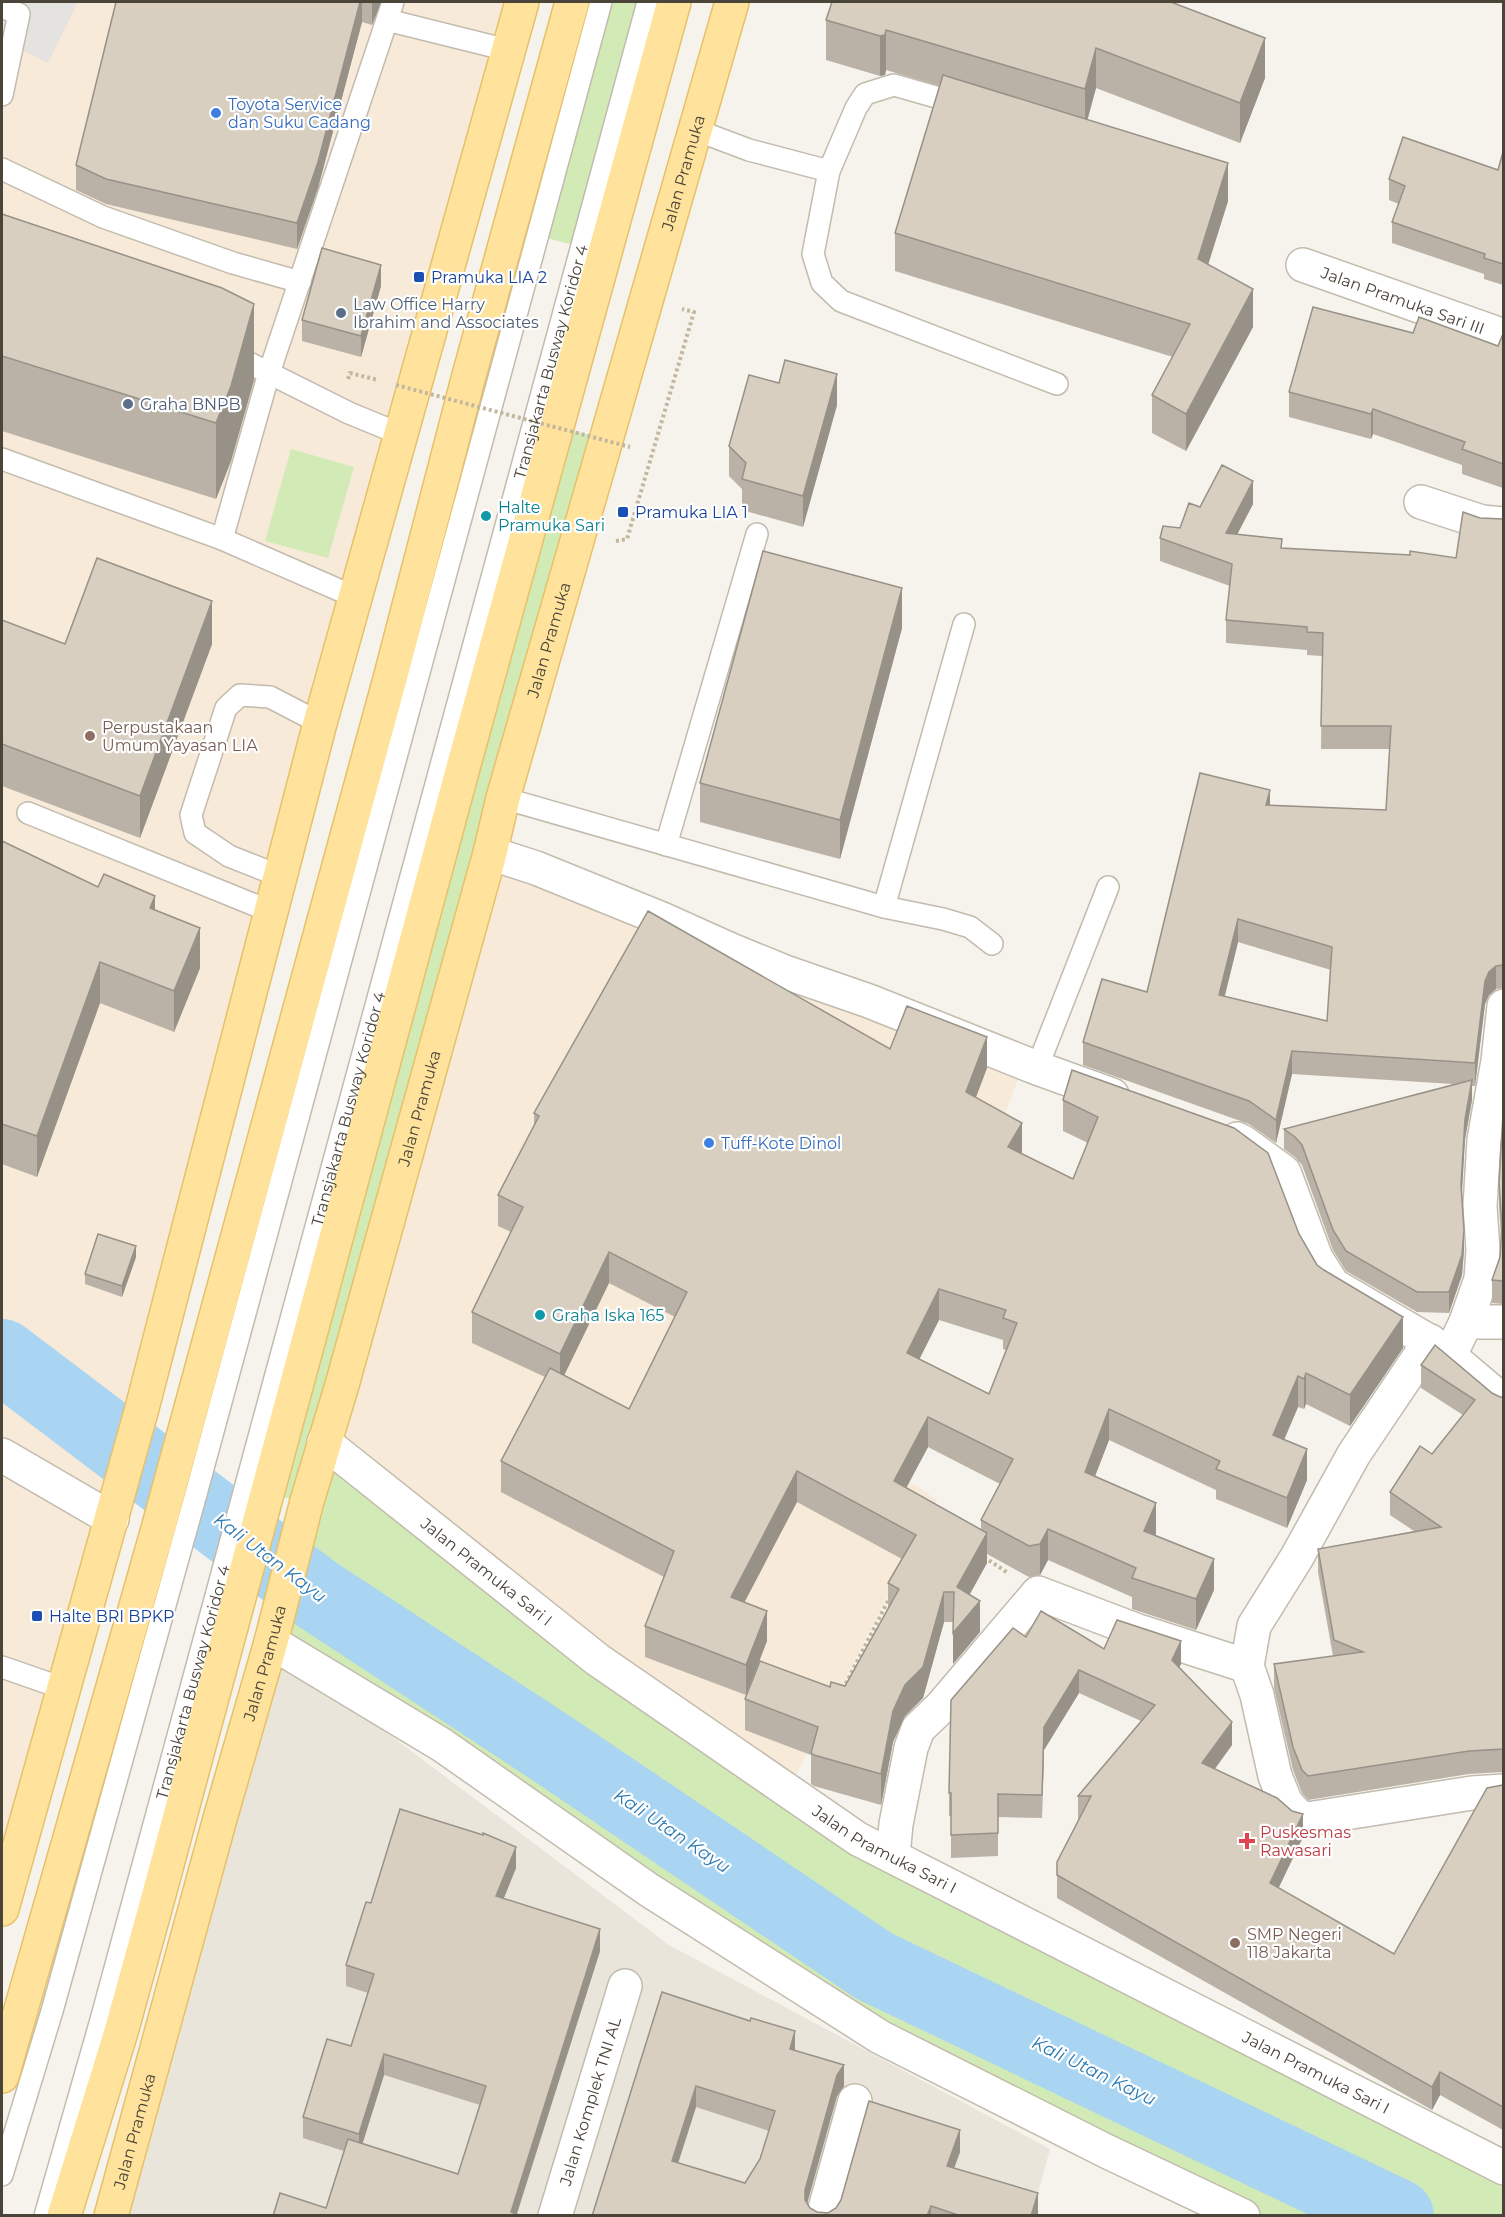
<svg xmlns="http://www.w3.org/2000/svg" width="1505" height="2217" font-family="Montserrat,sans-serif">
<style>
.residential{fill:#eae5da}
.commercial{fill:#f7ead8}
.green{fill:#d2eab5}
.parking{fill:#e5e3e0}
.lines{fill:none;stroke-linecap:round;stroke-linejoin:round}
.river{stroke:#a9d4f2;stroke-width:74}
.service-casing{stroke:#c2bbae;stroke-width:24}
.minor-casing{stroke:#c2bbae;stroke-width:36}
.tertiary-casing{stroke:#c2bbae;stroke-width:36}
.primary-casing{stroke:#e6c16a;stroke-width:36}
.path{stroke:#c4b79f;stroke-width:4;stroke-dasharray:3 3;stroke-linecap:butt}
.service{stroke:#fff;stroke-width:21}
.minor{stroke:#fff;stroke-width:33}
.tertiary{stroke:#fff;stroke-width:33}
.primary{stroke:#ffe39c;stroke-width:33}
.path-bridge{stroke:#c4b79f;stroke-width:4;stroke-dasharray:3 3;stroke-linecap:butt}
.wall{fill:#bab2a6;fill-rule:evenodd}
.shaded-wall{fill:#979187}
.building{fill:#d8cfc1;stroke:#979187;stroke-width:1.5;fill-rule:evenodd}
.shop-dot{fill:#3f7fe0;stroke:#fff;stroke-width:2}
.transit-dot{fill:#1a4fb4;stroke:#fff;stroke-width:2}
.service-dot{fill:#5c6f8a;stroke:#fff;stroke-width:2}
.culture-dot{fill:#0f9aa8;stroke:#fff;stroke-width:2}
.education-dot{fill:#8d6e63;stroke:#fff;stroke-width:2}
.health-dot{fill:#e0444e;stroke:#fff;stroke-width:2}
.labels{text-anchor:middle;stroke-width:4.5;stroke-linejoin:round;paint-order:stroke}
.shop-label{font-size:16px;fill:#366cbe;stroke:#fff;text-anchor:start}
.street-label{font-size:16px;fill:#4b4439;stroke:#fff}
.transit-label{font-size:16px;fill:#164399;stroke:#fff;text-anchor:start}
.service-label{font-size:16px;fill:#4e5e75;stroke:#fff;text-anchor:start}
.culture-label{font-size:16px;fill:#0d838f;stroke:#fff;text-anchor:start}
.education-label{font-size:16px;fill:#785e54;stroke:#fff;text-anchor:start}
.health-label{font-size:16px;fill:#be3a42;stroke:#fff;text-anchor:start}
.water-label{font-size:18px;font-style:italic;fill:#2e7ab2;stroke:#fff}
</style>
<rect width="100%" height="100%" fill="#f6f3ec"/>
<polygon class="residential" points="273,1647 669,1945 1050,2149 1032,2215 107,2216"/>
<g class="commercial">
<polygon points="2,2 526,2 2,1909"/>
<polygon points="490,853 1020,1074 873,1457 937,1500 788,1790 324,1442"/>
</g>
<g class="green">
<polygon points="601,2 648,2 582,247 538,236"/>
<polygon points="557,427 607,439 325,1442 789,1793 1503,2164 1503,2215 1241,2215 879,2036 279,1639 307,1501 268,1495"/>
<polygon points="291,449 354,467 328,558 265,541"/>
<polygon points="2,1377 26,1393 35,1419 2,1403"/>
</g>
<polygon class="parking" points="2,2 78,2 48,63 2,40"/>
<g class="lines">
<polyline class="river" points="2,1356 315,1593 551,1748 874,1966 1397,2216"/>
<g class="service-casing">
<g id="service">
<polyline points="2,7 19,14 2,95"/>
<polyline points="387,20 508,50"/>
<polyline points="696,130 749,150 829,171 856,108 865,94 894,85 964,105"/>
<polyline points="2,169 103,217 233,263 300,282"/>
<polyline points="829,171 813,254 822,283 841,301 1057,384"/>
<polyline points="229,353 349,413 400,434"/>
<polyline points="2,459 222,539 355,597"/>
<polyline points="222,539 269,373 393,2"/>
<polyline points="503,798 884,907 943,919 970,927 992,944"/>
<polyline points="28,813 272,912"/>
<polyline points="666,845 757,534"/>
<polyline points="282,877 229,856 195,833 191,815 226,708 240,695 270,697 320,723"/>
<polyline points="884,907 964,624"/>
<polyline points="1037,1068 1108,887"/>
<polyline points="2,1667 65,1689"/>
<polyline points="2,2175 52,2011 196,1494 601,2"/>
<path id="s1" d="M45 2216 101 2020 648 2"/>
</g>
</g>
<g class="minor-casing">
<g id="minor">
<path id="s2" d="M1303 265 1504 336"/>
<polyline points="1421,502 1482,522 1504,524"/>
<polyline points="490,853 536,868 662,919 731,950 785,972 869,1001 1037,1068 1112,1095"/>
<polyline points="1237,1139 1243,1142 1284,1172 1316,1258 1333,1285 1439,1347 1504,1402"/>
<polyline points="1466,1322 1504,1322"/>
<polyline points="1430,1341 1354,1454 1297,1557 1254,1626 1247,1666 1257,1695 1275,1776 1286,1803 1298,1816 1308,1819 1472,1793 1504,1791"/>
<polyline points="1450,1355 1466,1322 1481,1279 1483,1250 1480,1206 1484,1140 1498,1061 1504,1006"/>
<polyline points="2,1455 112,1519"/>
<polyline points="893,1856 896,1824 911,1748 918,1729 941,1707 1038,1593 1138,1631 1247,1666"/>
<path id="s3" d="M555 2216 625 1986"/>
<polyline points="823,2216 855,2101"/>
</g>
</g>
<g class="tertiary-casing">
<g id="tertiary">
<path id="s4" d="M324 1442 598 1660 858 1839 1504 2168"/>
<polyline points="271,1642 442,1745 649,1890 880,2037 1106,2151 1243,2216"/>
</g>
</g>
<g class="primary-casing">
<g id="primary">
<polyline points="2,1909 141,1412 320,723 522,2"/>
<polyline points="2,2076 158,1529 391,675 468,379 572,2"/>
<polyline points="64,2216 121,2032 156,1905 464,764 674,2"/>
<path id="s5" d="M111 2216 221 1815 271 1642 307 1501 342 1385 490 853 503 798 732 2"/>
</g>
</g>
<g class="path">
<polyline points="348,379 350,373 378,380"/>
<polyline points="616,541 627,539 694,312 682,309"/>
<polyline points="984,1557 1008,1573"/>
<polyline points="843,1689 890,1597"/>
</g>
<use href="#service" class="service"/>
<use href="#minor" class="minor"/>
<use href="#tertiary" class="tertiary"/>
<use href="#primary" class="primary"/>
<polyline class="path-bridge" points="396,385 630,447"/>
</g>
<g class="wall">
<polygon points="116,2 381,2 372,25 362,22 318,188 297,249 106,204 76,190 76,165"/>
<polygon points="832,2 1265,78 1240,143 1096,88 1087,120 1228,201 1208,264 1253,327 1186,451 1152,433 1152,395 1173,357 895,271 895,233 940,86 886,70 885,75 880,76 826,60 826,20"/>
<polygon points="1503,152 1503,285 1484,279 1484,274 1392,243 1392,222 1399,204 1389,200 1389,179 1498,170"/>
<polygon points="2,214 254,380 231,461 216,499 2,431"/>
<polygon points="381,286 361,357 302,341 302,320"/>
<polygon points="1413,333 1498,346 1503,336 1503,488 1462,474 1462,465 1373,434 1371,439 1289,417 1289,392"/>
<polygon points="837,405 803,527 742,510 742,489 729,476 729,446"/>
<path d="M1253 504 1237 534 1282 548 1456 558 1480 518 1503 519V988L1496 989 1489 995 1485 1004 1475 1086H1472V1100L1465 1139 1462 1194 1464 1250 1462 1275 1449 1313 1417 1312 1346 1271 1333 1250 1302 1165 1295 1157 1284 1149V1129L1453 1084 1292 1074 1276 1143 1249 1124 1083 1065V1042L1147 992 1270 805 1386 810 1390 749H1321L1322 656 1307 655V650L1226 643V620L1230 586 1160 561V538L1180 528 1200 507ZM1238 942 1331 970 1327 1021 1225 996Z"/>
<polygon points="2,620 65,644 212,644 140,838 2,786"/>
<polygon points="902,628 840,859 700,822 700,783"/>
<polygon points="2,841 98,887 155,910 200,968 174,1032 100,1003 37,1177 2,1164"/>
<path d="M890 1049 987 1068 976 1097 1022 1154 1073 1179 1088 1143 1063 1131V1100L1072 1070 1299 1234 1317 1265 1403 1348 1350 1426 1306 1404 1304 1409 1298 1407 1284 1439 1307 1480 1287 1528 1216 1499V1490L1109 1440 1095 1476 1156 1534 1155 1536 1214 1590 1196 1630 1132 1609V1597L1048 1560 1040 1575 1029 1577 987 1554V1563L970 1594 980 1632 953 1664V1622H944L923 1698 905 1716 893 1742 881 1805 814 1786 811 1784V1755L745 1730V1699L845 1686 888 1608V1583L902 1559 797 1502 744 1602 767 1641 746 1695 645 1657V1626L664 1577 501 1492V1461L545 1377 472 1343V1312L511 1232 498 1226V1195L534 1126V1113ZM609 1283 675 1317 629 1409 564 1375ZM939 1320 1003 1340V1349L1006 1350 989 1394 919 1359ZM928 1447 1000 1484 981 1520V1529L906 1488Z"/>
<polygon points="1503,1114 1503,1304 1492,1303 1492,1280 1500,1257 1501,1238 1499,1206 1499,1183"/>
<polygon points="136,1257 122,1297 85,1284 85,1274"/>
<polygon points="1421,1365 1500,1397 1503,1397 1503,1772 1469,1774 1308,1800 1302,1793 1293,1770 1274,1688 1274,1664 1333,1656 1318,1572 1318,1549 1414,1531 1390,1515 1390,1492 1432,1454 1463,1415 1421,1388"/>
<polygon points="1026,1637 1104,1649 1181,1664 1179,1667 1232,1745 1215,1769 1303,1837 1278,1888 1394,1954 1503,1785 1503,2130 1440,2095 1432,2110 1057,1898 1057,1862 1079,1819 1078,1819 1078,1796 1141,1721 1079,1693 1044,1750 1042,1818 998,1817 998,1856 951,1858 951,1816 949,1816 949,1793"/>
<path d="M516 1868 504 1898 600 1951 517 2214 326 2208 344 2151 303 2138V2117L351 2046 368 1993 346 1986V1965L371 1903ZM384 2075 480 2105 458 2174 362 2144Z"/>
<path d="M662 1992 795 2050 844 2086 837 2096 807 2203 810 2208 817 2212 828 2213 960 2152 954 2168 1037 2216H592ZM696 2107 769 2131 760 2159 745 2183 678 2163Z"/>
</g>
<g class="shaded-wall">
<polygon points="360,2 362,2 362,22 318,188 297,249 297,223"/>
<polygon points="372,2 381,2 372,25"/>
<polygon points="886,30 886,70 885,75 880,76 880,36"/>
<polygon points="1265,38 1265,78 1240,143 1240,103"/>
<polygon points="1096,48 1096,88 1085,129 1085,89"/>
<polygon points="1228,163 1228,201 1198,297 1198,259"/>
<polygon points="381,265 381,286 361,357 361,336"/>
<polygon points="1253,289 1253,327 1186,451 1186,414"/>
<polygon points="254,304 254,380 231,461 216,499 216,423"/>
<polygon points="837,374 837,405 803,527 803,496"/>
<polygon points="1373,409 1373,434 1371,439 1371,414"/>
<polygon points="1253,481 1253,504 1226,556 1226,533"/>
<polygon points="902,588 902,628 840,859 840,820"/>
<polygon points="212,601 212,644 140,838 140,796"/>
<polygon points="1270,790 1270,813 1266,805"/>
<polygon points="155,896 155,937 150,908"/>
<polygon points="1238,919 1238,942 1219,1018 1219,995"/>
<polygon points="200,928 200,968 174,1032 174,991"/>
<polygon points="100,962 100,1003 37,1177 37,1136"/>
<polygon points="1496,966 1496,989 1489,995 1485,1004 1475,1086 1475,1063 1485,981 1489,972"/>
<polygon points="987,1037 987,1068 966,1123 966,1092"/>
<polygon points="1292,1051 1292,1074 1276,1143 1276,1120"/>
<polygon points="1472,1080 1472,1100 1465,1139 1461,1205 1461,1185 1465,1119"/>
<polygon points="1022,1123 1022,1154 1008,1147"/>
<polygon points="1464,1230 1464,1250 1462,1275 1449,1313 1449,1292"/>
<polygon points="136,1246 136,1257 122,1297 122,1286"/>
<polygon points="609,1252 609,1283 560,1384 560,1354"/>
<polygon points="939,1289 939,1320 907,1384 907,1353"/>
<polygon points="1403,1317 1403,1348 1350,1426 1350,1395"/>
<polygon points="1306,1373 1306,1404 1304,1409 1304,1379"/>
<polygon points="1298,1376 1298,1407 1273,1466 1273,1435"/>
<polygon points="1109,1409 1109,1440 1085,1502 1085,1472"/>
<polygon points="928,1417 928,1447 894,1511 894,1481"/>
<polygon points="1307,1449 1307,1480 1287,1528 1287,1498"/>
<polygon points="797,1471 797,1502 731,1628 731,1597"/>
<polygon points="1156,1503 1156,1534 1144,1562 1144,1531"/>
<polygon points="1048,1529 1048,1560 1040,1575 1040,1544"/>
<polygon points="987,1533 987,1563 957,1617 957,1587"/>
<polygon points="1214,1559 1214,1590 1196,1630 1196,1599"/>
<polygon points="944,1592 944,1622 923,1698 905,1716 893,1742 881,1805 881,1774 893,1711"/>
<polygon points="980,1601 980,1632 953,1664 953,1633"/>
<polygon points="767,1611 767,1641 746,1695 746,1665"/>
<polygon points="1181,1641 1181,1664 1172,1683 1172,1660"/>
<polygon points="1079,1670 1079,1693 1044,1750 1042,1818 1044,1727"/>
<polygon points="1232,1722 1232,1745 1202,1786 1202,1763"/>
<polygon points="1303,1814 1303,1837 1270,1906 1270,1883"/>
<polygon points="516,1847 516,1868 496,1917 496,1896"/>
<polygon points="600,1929 600,1951 516,2216 511,2212"/>
<polygon points="795,2031 795,2052 790,2049"/>
<polygon points="384,2054 384,2075 359,2155 359,2134"/>
<polygon points="844,2065 844,2086 837,2096 805,2211 805,2190 837,2075"/>
<polygon points="1440,2072 1440,2095 1432,2110 1432,2087"/>
<polygon points="696,2086 696,2107 672,2182 672,2161"/>
<polygon points="960,2130 960,2152 947,2187 947,2166"/>
<polygon points="1038,2193 1038,2215 1031,2216"/>
<polygon points="931,2206 931,2216 927,2216"/>
</g>
<g class="building">
<polygon points="116,2 360,2 318,162 297,223 106,179 76,165"/>
<polygon points="832,2 1171,2 1265,38 1240,103 1096,48 1085,89 886,30 885,35 880,36 826,20"/>
<polygon points="943,75 1228,163 1198,259 1253,289 1186,414 1152,395 1190,324 895,233"/>
<polygon points="1403,137 1498,170 1503,152 1503,264 1484,258 1485,254 1392,222 1405,186 1389,179"/>
<polygon points="2,214 222,288 254,304 231,386 216,423 2,356"/>
<polygon points="322,248 381,265 361,336 302,320"/>
<polygon points="1313,307 1413,333 1419,317 1498,346 1502,336 1503,336 1503,464 1462,449 1465,442 1373,409 1371,414 1289,392"/>
<polygon points="785,360 837,374 803,496 742,479 746,463 729,446 749,375 779,383"/>
<path d="M1222 465 1253 481 1226 533 1282 539 1281 548 1410 555V551L1456 558 1463 512 1480 518 1503 519V965L1496 966 1489 972 1485 981 1475 1063 1292 1051 1276 1120 1249 1101 1083 1042 1102 979 1147 992 1200 773 1270 790 1266 805 1386 810 1391 726H1321L1323 633 1307 632V627L1226 620 1232 564 1160 538 1163 526 1180 528 1189 503 1200 507ZM1238 919 1332 947 1327 1021 1219 995Z"/>
<polygon points="763,551 902,588 840,820 700,783"/>
<polygon points="97,558 212,601 140,796 2,744 2,620 65,644"/>
<polygon points="2,841 98,887 104,874 155,896 150,908 200,928 174,991 100,962 37,1136 2,1124"/>
<path d="M648 911 890 1049 907 1006 987 1037 966 1092 1022 1123 1008 1147 1073 1179 1098 1117 1063 1100 1072 1070 1234 1128 1268 1153 1299 1234 1317 1265 1324 1270 1403 1317 1350 1395 1306 1373 1304 1379 1298 1376 1273 1435 1307 1449 1287 1498 1216 1469 1220 1461 1109 1409 1085 1472 1156 1503 1144 1531 1214 1559 1196 1599 1132 1578 1136 1568 1048 1529 1040 1544 1029 1546 981 1520 1013 1459 928 1417 894 1481 987 1533 957 1587 980 1601 953 1633 954 1592H944L923 1667 905 1685 893 1711 881 1774 814 1755 811 1753 818 1727 745 1699 760 1661 830 1687 831 1682 845 1686 899 1589 888 1583 916 1535 797 1471 731 1597 767 1611 746 1665 645 1626 674 1551 501 1461 550 1368 629 1409 687 1292 609 1252 560 1354 472 1312 523 1207 498 1195 539 1116 534 1113ZM939 1289 1006 1310 1003 1318 1017 1323 989 1394 907 1353Z"/>
<polygon points="1472,1080 1465,1119 1461,1185 1464,1230 1462,1255 1449,1292 1417,1292 1346,1251 1333,1230 1302,1145 1295,1137 1284,1129"/>
<polygon points="1503,1114 1503,1281 1492,1280 1500,1257 1502,1226 1499,1183"/>
<polygon points="98,1234 136,1246 122,1286 85,1274"/>
<polygon points="1435,1345 1492,1393 1500,1397 1503,1397 1503,1749 1469,1751 1308,1776 1302,1770 1293,1747 1274,1664 1363,1652 1334,1640 1318,1549 1441,1527 1390,1492 1420,1446 1432,1454 1475,1400 1421,1365"/>
<polygon points="1041,1611 1104,1649 1117,1620 1181,1641 1172,1660 1232,1722 1202,1763 1277,1798 1292,1811 1303,1814 1270,1883 1394,1954 1487,1788 1503,1785 1503,2107 1440,2072 1432,2087 1057,1875 1057,1862 1091,1796 1078,1796 1155,1705 1079,1670 1044,1727 1042,1795 998,1794 998,1833 951,1835 951,1793 949,1793 951,1700 1013,1628 1026,1637"/>
<polygon points="400,1809 483,1835 483,1833 516,1847 496,1896 600,1929 511,2212 522,2216 273,2216 280,2193 326,2208 348,2139 458,2174 486,2086 384,2054 359,2134 303,2117 327,2039 351,2046 374,1974 346,1965 366,1902 371,1903"/>
<path d="M662 1992 750 2021 751 2018 795 2031 790 2049 844 2065 837 2075 805 2190V2200L810 2208 817 2212 828 2213 836 2208 841 2200 869 2101 960 2130 947 2166 1038 2193 1031 2216H961L931 2206 927 2216H592ZM696 2086 775 2111 760 2159 745 2183 672 2161Z"/>
</g>
<g class="shop-dot">
<circle cx="216" cy="113" r="6"/>
<circle cx="709" cy="1143" r="6"/>
</g>
<g class="transit-dot">
<rect x="413" y="271" width="12" height="12" rx="3"/>
<rect x="617" y="506" width="12" height="12" rx="3"/>
<rect x="31" y="1610" width="12" height="12" rx="3"/>
</g>
<g class="service-dot">
<circle cx="341" cy="313" r="6"/>
<circle cx="128" cy="404" r="6"/>
</g>
<g class="culture-dot">
<circle cx="486" cy="516" r="6"/>
<circle cx="540" cy="1315" r="6"/>
</g>
<g class="education-dot">
<circle cx="90" cy="736" r="6"/>
<circle cx="1235" cy="1943" r="6"/>
</g>
<path class="health-dot" d="M1244 1832h6v6h6v6h-6v6h-6v-6h-6v-6h6z"/>
<g class="labels">
<g class="shop-label">
<text x="228" y="110">Toyota Service<tspan x="228" dy="18">dan Suku Cadang</tspan></text>
<text x="721" y="1149">Tuff-Kote Dinol</text>
</g>
<g class="street-label">
<text dy="6" stroke="none"><textPath href="#s5" startOffset="2122">Jalan Pramuka</textPath></text>
<text dy="6" stroke="none"><textPath href="#s2" startOffset="106">Jalan Pramuka Sari III</textPath></text>
<text dy="6" stroke="none"><textPath href="#s1" startOffset="1922">Transjakarta Busway Koridor 4</textPath></text>
<text dy="6" stroke="none"><textPath href="#s5" startOffset="1636">Jalan Pramuka</textPath></text>
<text dy="6" stroke="none"><textPath href="#s5" startOffset="1150">Jalan Pramuka</textPath></text>
<text dy="6" stroke="none"><textPath href="#s1" startOffset="1148">Transjakarta Busway Koridor 4</textPath></text>
<text dy="6" stroke="none"><textPath href="#s4" startOffset="208">Jalan Pramuka Sari I</textPath></text>
<text dy="6" stroke="none"><textPath href="#s5" startOffset="574">Jalan Pramuka</textPath></text>
<text dy="6" stroke="none"><textPath href="#s1" startOffset="554">Transjakarta Busway Koridor 4</textPath></text>
<text dy="6" stroke="none"><textPath href="#s4" startOffset="694">Jalan Pramuka Sari I</textPath></text>
<text dy="6" stroke="none"><textPath href="#s4" startOffset="1180">Jalan Pramuka Sari I</textPath></text>
<text dy="6" stroke="none"><textPath href="#s3" startOffset="120">Jalan Komplek TNI AL</textPath></text>
<text dy="6" stroke="none"><textPath href="#s5" startOffset="88">Jalan Pramuka</textPath></text>
</g>
<g class="transit-label">
<text x="431" y="283">Pramuka LIA 2</text>
<text x="635" y="518">Pramuka LIA 1</text>
<text x="49" y="1622">Halte BRI BPKP</text>
</g>
<g class="service-label">
<text x="353" y="310">Law Office Harry<tspan x="353" dy="18">Ibrahim and Associates</tspan></text>
<text x="140" y="410">Graha BNPB</text>
</g>
<g class="culture-label">
<text x="498" y="513">Halte<tspan x="498" dy="18">Pramuka Sari</tspan></text>
<text x="552" y="1321">Graha Iska 165</text>
</g>
<g class="education-label">
<text x="102" y="733">Perpustakaan<tspan x="102" dy="18">Umum Yayasan LIA</tspan></text>
<text x="1247" y="1940">SMP Negeri<tspan x="1247" dy="18">118 Jakarta</tspan></text>
</g>
<g class="health-label">
<text x="1260" y="1838">Puskesmas<tspan x="1260" dy="18">Rawasari</tspan></text>
</g>
<g class="water-label">
<text transform="translate(270 1558) rotate(37)" y="6">Kali Utan Kayu</text>
<text transform="translate(672 1831) rotate(34)" y="6">Kali Utan Kayu</text>
<text transform="translate(1094 2071) rotate(26)" y="6">Kali Utan Kayu</text>
</g>
</g>
<rect width="1505" height="2217" fill="none" stroke="#4b4439" stroke-width="6"/>
</svg>
